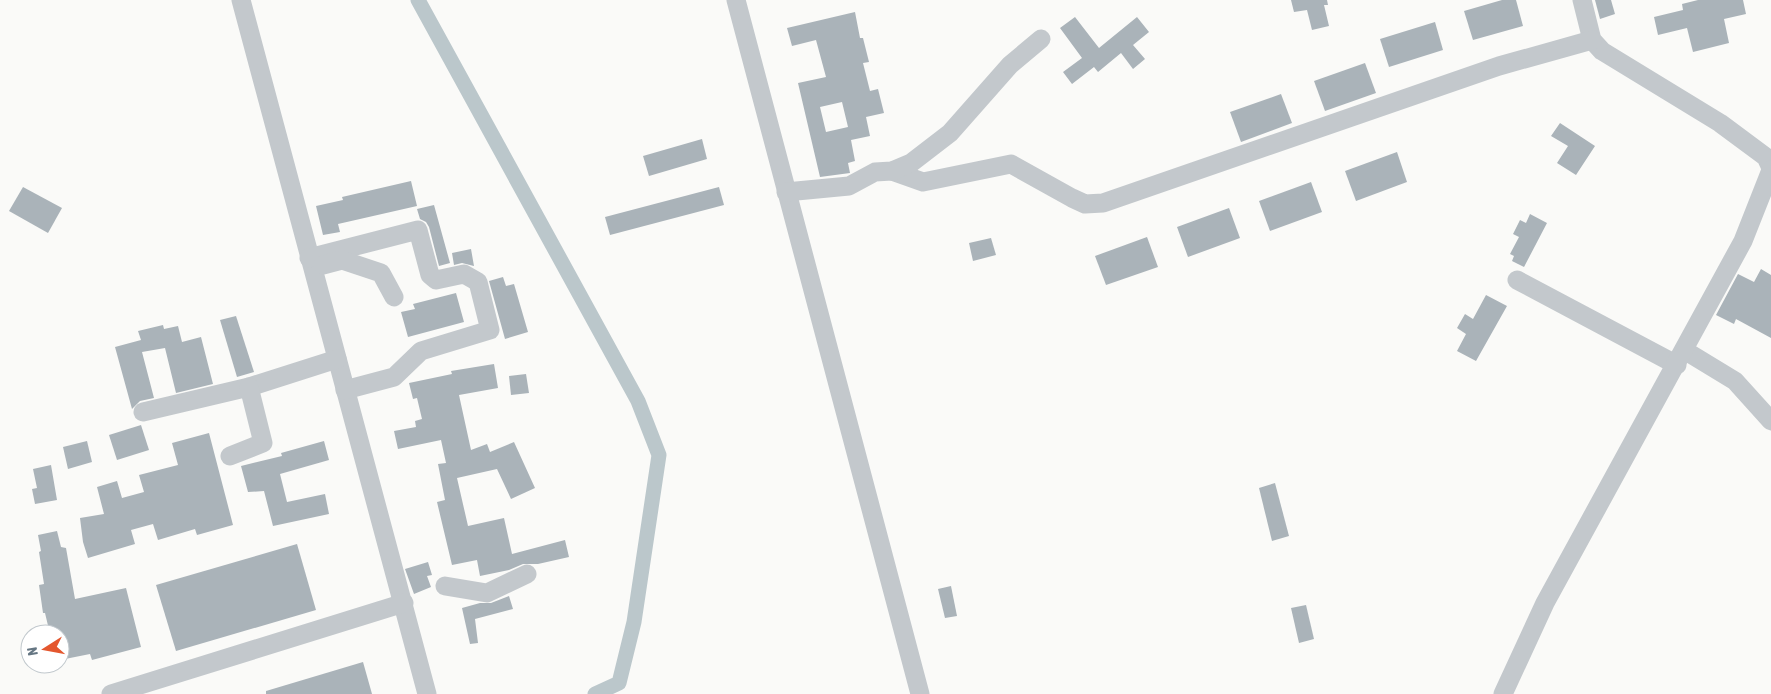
<svg xmlns="http://www.w3.org/2000/svg" width="1771" height="694" font-family="'Asap Condensed',sans-serif">
<style>
.lines{fill:none;stroke-linecap:round;stroke-linejoin:round}
.canal{stroke:#bbc7cb;stroke-width:15}
.building{fill:#aab3b9;fill-rule:evenodd}
.minor{stroke:#c3c8cc;stroke-width:19}
</style>
<rect width="100%" height="100%" fill="#fafaf8"/>
<g class="lines">
<polyline class="canal" points="418,0 638,401 659,455 634,622 619,683 595,694"/>
</g>
<g class="building">
<polygon points="1291,0 1327,0 1328,5 1324,5 1329,26 1312,30 1307,10 1294,12"/>
<polygon points="1502,0 1516,0 1523,26 1473,40 1464,11"/>
<polygon points="1595,0 1611,0 1615,14 1600,19"/>
<polygon points="1698,0 1743,0 1746,14 1724,19 1729,43 1693,52 1687,28 1658,35 1654,17 1683,10 1682,4"/>
<path d="M855 12 860 38H863L869 62 863 63 870 91 878 89 884 113 866 117 870 136 851 140 855 161 848 163 850 173 820 177 798 83 826 77 816 40 792 46 787 28ZM842 102 848 127 826 132 820 107Z"/>
<polygon points="1075,17 1099,48 1137,17 1149,32 1133,45 1145,59 1133,69 1121,53 1098,72 1094,67 1072,84 1063,72 1082,58 1060,28"/>
<polygon points="1435,22 1443,50 1389,67 1380,39"/>
<polygon points="1365,63 1376,93 1325,111 1314,81"/>
<polygon points="1281,94 1292,123 1241,142 1230,112"/>
<polygon points="1560,123 1595,146 1576,175 1557,163 1568,146 1551,136"/>
<polygon points="702,139 707,159 649,176 643,156"/>
<polygon points="1397,152 1407,182 1356,201 1345,171"/>
<polygon points="411,181 417,206 338,224 340,232 323,235 316,206 343,200 342,197"/>
<polygon points="1311,182 1322,212 1270,231 1259,201"/>
<polygon points="23,187 62,208 48,233 9,211"/>
<polygon points="719,187 724,205 610,235 605,217"/>
<polygon points="434,205 450,263 439,266 429,227 426,222 420,219 417,209"/>
<polygon points="1229,208 1240,238 1188,257 1177,227"/>
<polygon points="1530,214 1547,223 1524,267 1512,261 1514,256 1510,254 1519,237 1513,234 1520,220 1526,223"/>
<polygon points="1147,237 1158,267 1106,285 1095,256"/>
<polygon points="991,238 996,255 973,261 969,243"/>
<polygon points="471,249 474,266 462,263 454,265 452,253"/>
<polygon points="1761,269 1771,275 1771,338 1736,319 1734,324 1716,315 1738,274 1754,282"/>
<polygon points="503,277 506,286 514,284 528,332 505,339 489,281"/>
<polygon points="456,293 464,322 408,337 401,312 415,309 413,304"/>
<polygon points="1486,295 1507,306 1476,361 1457,351 1466,334 1457,328 1465,314 1473,319"/>
<polygon points="236,316 254,372 237,377 220,320"/>
<polygon points="163,325 164,329 178,326 182,342 201,337 213,384 176,393 165,348 142,352 154,398 140,401 132,409 115,347 141,340 138,331"/>
<polygon points="494,364 498,388 459,395 471,450 487,444 490,452 514,442 535,488 511,499 497,469 457,478 468,526 504,518 512,554 565,540 569,557 538,564 523,564 509,570 480,576 477,560 452,565 437,502 445,500 438,464 446,463 441,440 398,449 394,431 416,427 415,421 422,419 417,398 413,399 409,383 452,374 451,371"/>
<polygon points="526,374 529,393 511,395 509,376"/>
<polygon points="141,425 149,450 117,460 109,435"/>
<polygon points="209,433 233,525 197,535 195,529 158,540 153,524 131,530 135,544 88,558 83,542 80,518 104,514 97,487 117,481 122,498 144,492 139,475 178,465 172,443"/>
<polygon points="87,441 92,462 68,469 63,447"/>
<polygon points="324,441 329,460 280,474 287,502 325,494 329,514 273,526 264,491 248,492 241,466 282,456 281,453"/>
<polygon points="51,465 57,500 35,504 32,489 37,488 33,469"/>
<polygon points="1275,483 1289,536 1272,541 1259,488"/>
<polygon points="57,531 61,547 66,548 75,599 126,588 141,647 92,660 90,654 60,660 60,634 50,634 45,613 43,613 39,585 44,584 39,552 41,551 38,535"/>
<polygon points="297,544 316,610 176,651 156,585"/>
<polygon points="428,562 432,575 427,576 431,587 414,594 405,569"/>
<polygon points="951,586 957,616 945,618 938,589"/>
<polygon points="509,596 513,609 475,619 478,643 470,644 462,608 480,603 491,603"/>
<polygon points="1306,605 1314,639 1299,643 1291,608"/>
<polygon points="363,662 372,694 266,694 266,691"/>
</g>
<g class="lines">
<g class="minor">
<polyline points="241,0 427,694"/>
<polyline points="736,0 920,694"/>
<polyline points="1582,0 1592,40 1602,51 1720,123 1766,157 1771,168"/>
<polyline points="892,171 923,182 1011,164 1072,198 1085,204 1103,203 1499,66 1592,40"/>
<polyline points="786,192 849,186 875,172 892,171 911,163 950,133 1010,65 1041,39"/>
<polyline points="309,258 418,230 430,275 436,280 464,274 478,282 490,330 421,351 394,377 345,390"/>
<polyline points="323,265 342,260 381,273 394,297"/>
<polyline points="1517,280 1677,365"/>
<polyline points="1684,350 1735,381 1771,421"/>
<polyline points="143,412 249,387 337,359"/>
<polyline points="230,456 263,443 249,387"/>
<polyline points="445,586 487,593 527,574"/>
<polyline points="111,694 404,603"/>
<polyline points="1503,694 1545,603 1743,241 1771,170"/>
</g>
</g>
<g transform="translate(45 649) rotate(259)"><circle r="24" fill="#ffffff" stroke="#c1c8cd"/>
<path d="M0-4L9 19L0 12L-9 19Z" fill="#e4572e"/>
<text y="-8" font-size="14" font-weight="bold" text-anchor="middle" fill="#657683">N</text>
</g>
</svg>
